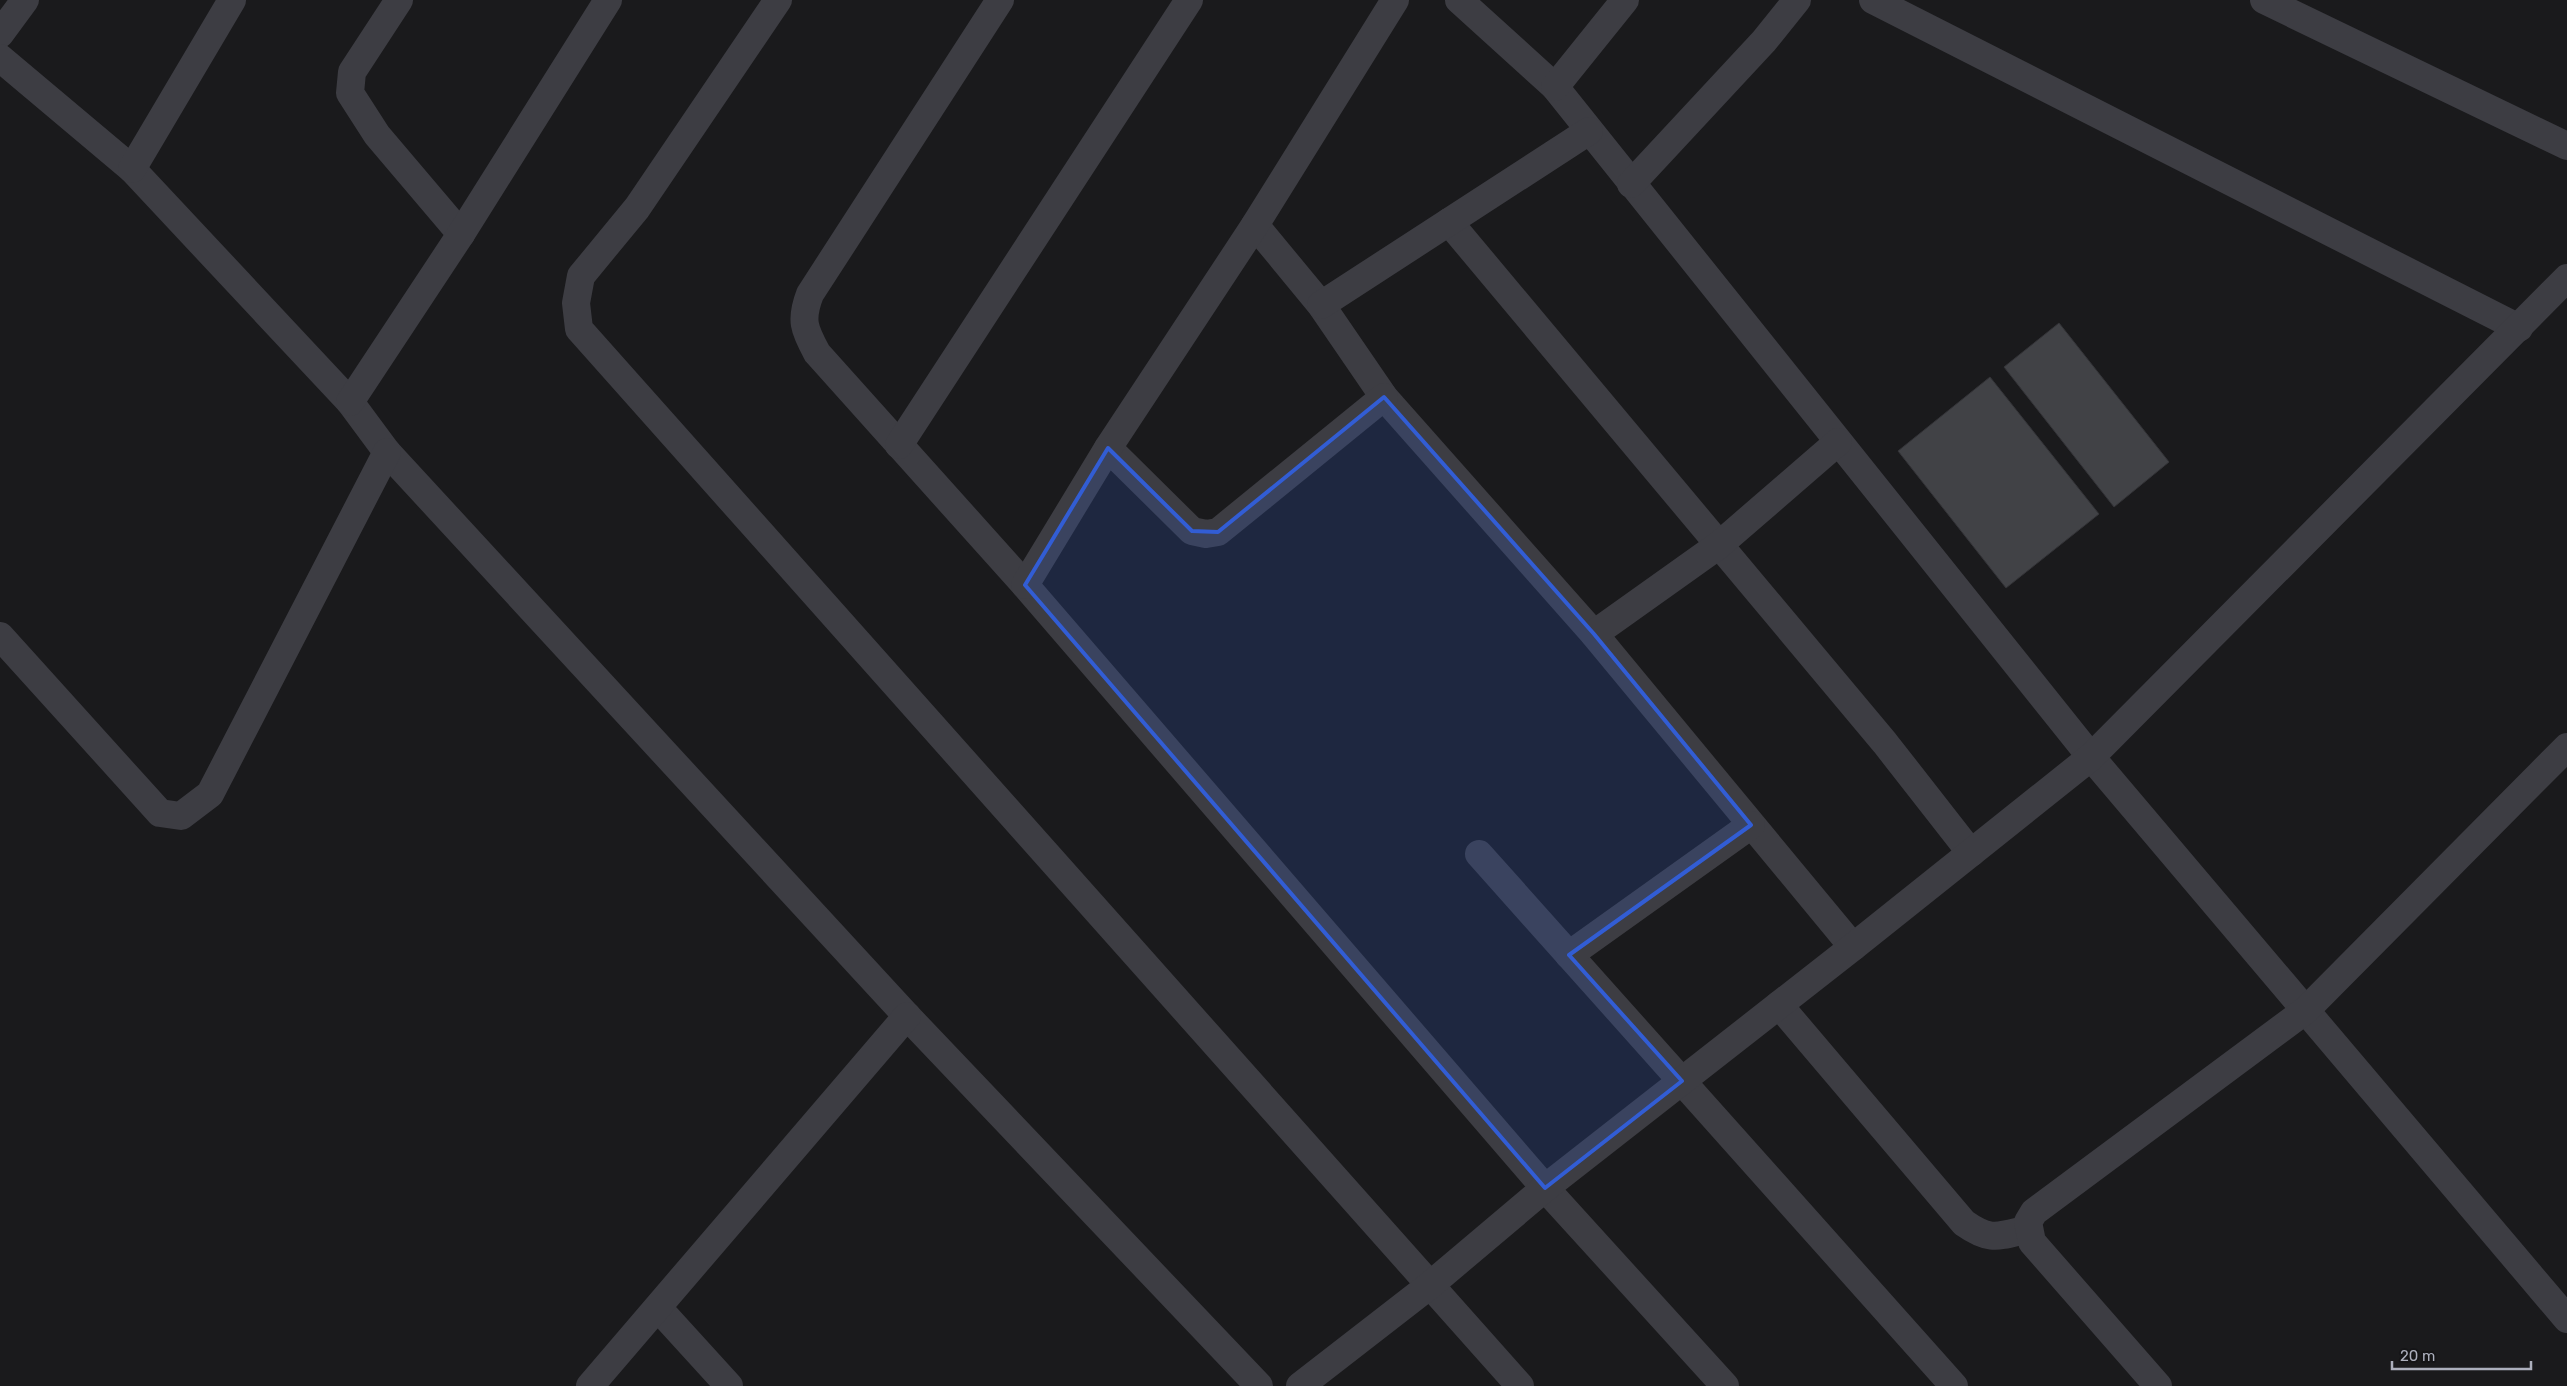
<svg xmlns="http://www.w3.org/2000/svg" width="2567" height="1386" font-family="Rubik,sans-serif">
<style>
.building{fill:#414246;stroke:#343438}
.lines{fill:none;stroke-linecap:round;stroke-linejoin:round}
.minor{stroke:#3d3d43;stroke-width:28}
.marked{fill:#325dd4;fill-opacity:0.2;stroke:#325dd4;stroke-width:4;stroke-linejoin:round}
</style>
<rect width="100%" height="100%" fill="#1a1a1c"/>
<g class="building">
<polygon points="2059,323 2169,462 2114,507 2004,367"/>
<polygon points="1990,377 2099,514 2006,588 1898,451"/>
</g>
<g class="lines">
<g class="minor">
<polyline points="399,0 352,72 350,93 377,135 461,234"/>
<polyline points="778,0 637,208 581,276 576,303 579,329 1520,1386"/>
<path d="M1000 0 810 294C800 320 804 329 817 353L1025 585 1545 1188 1725 1386"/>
<polyline points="1459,0 1555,87 2091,757 2567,1319"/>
<polyline points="1873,0 2519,328"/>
<polyline points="2264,0 2567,146"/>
<polyline points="0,34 25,0"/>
<polyline points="0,58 132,169 350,402 387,452 907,1016 1259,1386"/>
<polyline points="1555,87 1625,0"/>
<polyline points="132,169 232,0"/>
<polyline points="1631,184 1764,41 1797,0"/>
<polyline points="1449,222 1885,743 1971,853"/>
<polyline points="1255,225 1321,305 1384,397 1594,634 1853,947"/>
<polyline points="1321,305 1589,131"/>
<polyline points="350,402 461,234 608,0"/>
<polyline points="899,445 1189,0"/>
<polyline points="1108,448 1192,531 1206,534 1218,532 1384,397"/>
<polyline points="1025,585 1108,448 1255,225 1395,0"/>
<polyline points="1594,634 1719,545 1838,442"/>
<polyline points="0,636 160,813 181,816 210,794 387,452"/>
<polyline points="1479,854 1954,1386"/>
<polyline points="1569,955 1751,825"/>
<path d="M1779 1005 1964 1223C1991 1242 1998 1236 2029 1229"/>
<polyline points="658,1308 729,1386"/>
<polyline points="590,1386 907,1016"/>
<polyline points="1300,1386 1429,1286 1545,1188 1853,947 2091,757 2567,278"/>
<polyline points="2158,1386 2032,1242 2028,1222 2034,1212 2306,1010 2567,747"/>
</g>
</g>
<path class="marked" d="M1384 397 1594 634 1751 825 1569 955 1682 1081 1545 1188 1025 585 1108 448 1192 531 1218 532Z"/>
<path d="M2392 1361v8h139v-8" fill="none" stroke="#acafbc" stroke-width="2.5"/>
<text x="2400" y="1361" font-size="15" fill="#acafbc" stroke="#151517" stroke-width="4" paint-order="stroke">20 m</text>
</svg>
